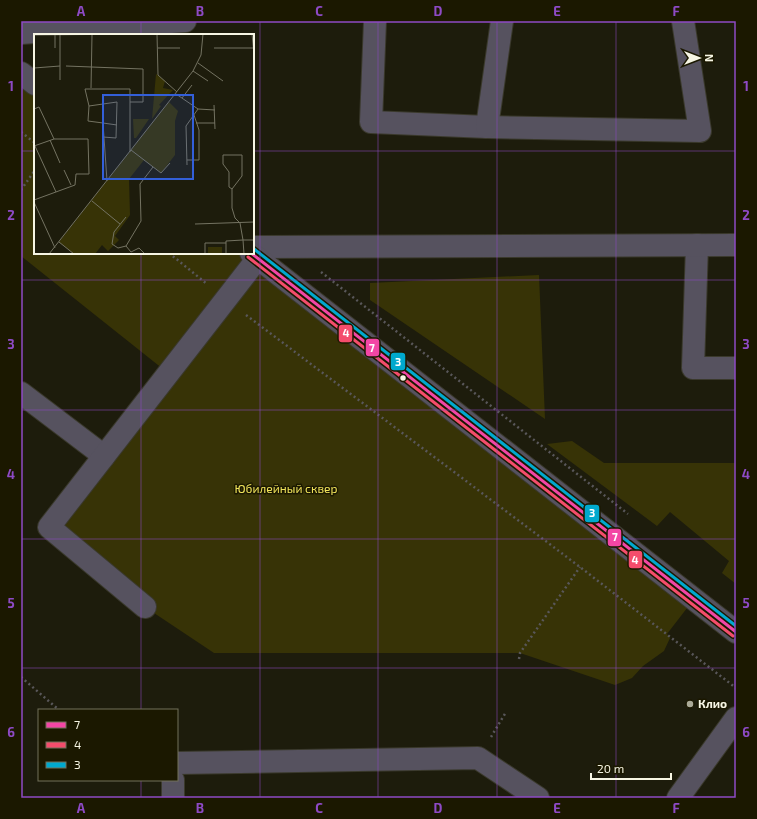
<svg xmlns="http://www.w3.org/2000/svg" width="757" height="819" font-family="'Exo 2',sans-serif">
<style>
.green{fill:#373306}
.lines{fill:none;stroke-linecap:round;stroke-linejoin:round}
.minor-casing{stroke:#3a392c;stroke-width:24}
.path{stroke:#59575a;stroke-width:2.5;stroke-dasharray:2 3;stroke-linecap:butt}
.minor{stroke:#56525f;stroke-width:22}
.bus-1-casing{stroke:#1b1800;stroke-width:6}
.bus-2-casing{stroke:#1b1800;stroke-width:6}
.bus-3-casing{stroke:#1b1800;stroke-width:6}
.bus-1{stroke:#f346a5;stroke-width:3}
.bus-2{stroke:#f44d6c;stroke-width:3}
.bus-3{stroke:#00a9ce;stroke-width:3}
.grid{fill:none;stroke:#8e4ac5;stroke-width:1;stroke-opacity:0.55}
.bus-dot{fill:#f7f6e4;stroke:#1b1800;stroke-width:1.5}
.poi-dot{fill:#abaa98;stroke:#1b1800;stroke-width:1.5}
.labels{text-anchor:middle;stroke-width:3;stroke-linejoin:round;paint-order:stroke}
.park-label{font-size:12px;fill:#f2e55b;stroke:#1b1800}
.poi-label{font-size:12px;font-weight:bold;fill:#f7f6e4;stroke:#1b1800;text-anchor:start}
.inset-road{fill:none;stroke:#747362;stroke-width:1}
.view{fill:#335fd9;fill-opacity:0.15;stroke:#335fd9;stroke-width:2}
.inset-edge{fill:none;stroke:#f7f6e4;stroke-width:2}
.line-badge{stroke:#1b1800;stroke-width:1.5}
.badge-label{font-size:11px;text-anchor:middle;font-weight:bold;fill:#fff}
.neatline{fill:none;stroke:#8e4ac5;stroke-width:1.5}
.grid-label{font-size:13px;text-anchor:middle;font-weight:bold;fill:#8e4ac5}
</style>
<rect width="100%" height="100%" fill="#1d1c0c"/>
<g class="green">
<polygon points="21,73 35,84 35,253 251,253 694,599 667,634 670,638 664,651 643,666 632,678 615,685 520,653 214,653 145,607 49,527 168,373 21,256"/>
<polygon points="539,275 545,419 370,300 370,283"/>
<polygon points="572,441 604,463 736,463 736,584 722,573 729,561 670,512 657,526 547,444"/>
</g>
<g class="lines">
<g class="minor-casing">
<g id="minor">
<polyline points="375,21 371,122 487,127 700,131 683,21"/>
<polyline points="21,33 185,21"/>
<polyline points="21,73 35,84"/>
<polyline points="487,127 502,21"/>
<polyline points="697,245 693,368 736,368"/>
<polyline points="253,247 736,245"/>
<polyline points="251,253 736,632"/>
<polyline points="21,393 104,456"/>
<polyline points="145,607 49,527 258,258"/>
<polyline points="177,763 478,758 538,798"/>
<polyline points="173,798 173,780"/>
<polyline points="678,798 736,718"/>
</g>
</g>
<g class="path">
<polyline points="21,132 35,143"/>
<polyline points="21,190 35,170"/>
<polyline points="169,253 207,284"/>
<polyline points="321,272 628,514"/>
<polyline points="246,315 580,567 736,688"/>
<polyline points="519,659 520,653 580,567"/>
<polyline points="21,677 59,710"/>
<polyline points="491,737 506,712"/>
</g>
<use href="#minor" class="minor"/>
<g class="bus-1-casing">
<polyline id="bus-1" points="251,253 736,632"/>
</g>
<g class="bus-2-casing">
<polyline id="bus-2" points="248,257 733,636"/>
</g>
<g class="bus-3-casing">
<polyline id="bus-3" points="254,249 736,626"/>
</g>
<use href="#bus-1" class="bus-1"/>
<use href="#bus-2" class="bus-2"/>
<use href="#bus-3" class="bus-3"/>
</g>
<path class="grid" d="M141 21V35M260 21V798M378 21V798M497 21V798M616 21V798M21 151H35M253 151H736M141 253V710M21 280H736M21 410H736M21 539H736M21 668H736M141 780V798"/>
<circle class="bus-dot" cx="403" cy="378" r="3.5"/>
<circle class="poi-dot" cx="690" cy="704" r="4"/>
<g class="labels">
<g class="park-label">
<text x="286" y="493">Юбилейный сквер</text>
</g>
<g class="poi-label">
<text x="698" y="708">Клио</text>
</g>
</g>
<g transform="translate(34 34)">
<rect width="220" height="220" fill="#1d1c0c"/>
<path d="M122 40 131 47 129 54 139 56 125 71 127 72 118 85ZM135 68 144 77 141 87V121L127 139 110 126 95 145 96 181 81 202 85 206 74 217 68 211 61 220H40L25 208ZM99 85H115L102 104H100ZM174 213H188V220H174Z" fill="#373306"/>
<path class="inset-road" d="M123 0 124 41 143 58M218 0 220 20M0 1 105 0M21 1V14M26 1V46M124 14H146M180 14H219M164 29 189 47M32 32 109 35V68H96M0 34 26 32M159 37 174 47M57 54 58 1M142 60 164 75 181 76M148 64 158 51M180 71 181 95M55 72 83 68 82 104 69 103M0 75 5 73 20 105 0 112M69 89 83 91M162 89H181M16 106 26 129M1 112 22 158M97 116 127 139 136 129M153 126H165V96L160 81M153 131 152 92 164 75M30 136 37 151M73 147 69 89 54 87 55 72 51 55H96V118M0 166 41 151 42 140H55L54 105H20M58 167 86 190M0 168 21 214M92 183 80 198 78 210 84 214 92 212 97 218 105 214 111 220M161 190 220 188M25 208 40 220M92 212 107 187 106 150 119 133M15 220 159 37 167 21 169 0M171 220V209H192M192 220V207L209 206 206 189 201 184 198 174V155L208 142V121H189V130L195 138V153L198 155M210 220 209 206H220"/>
<path class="view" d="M69 61H159V145H69Z"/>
<rect width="220" height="220" class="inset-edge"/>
</g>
<g class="line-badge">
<rect x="338" y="324" width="15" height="19" rx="4" fill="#f44d6c"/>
<rect x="365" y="338" width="15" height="19" rx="4" fill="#f346a5"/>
<rect x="390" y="352" width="16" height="19" rx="4" fill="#00a9ce"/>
<rect x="584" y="504" width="16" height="19" rx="4" fill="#00a9ce"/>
<rect x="607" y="528" width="15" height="19" rx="4" fill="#f346a5"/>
<rect x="628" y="550" width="15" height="19" rx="4" fill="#f44d6c"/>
</g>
<g class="badge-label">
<text x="346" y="337">4</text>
<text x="372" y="352">7</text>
<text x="398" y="366">3</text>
<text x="592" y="517">3</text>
<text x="615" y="541">7</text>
<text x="635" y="564">4</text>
</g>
<rect width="757" height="819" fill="none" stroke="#1b1800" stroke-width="44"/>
<rect x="38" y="709" width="140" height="72" fill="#1b1800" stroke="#73715b"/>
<rect x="46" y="722" width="20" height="6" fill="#f346a5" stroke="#73715b"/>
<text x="74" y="729" font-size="12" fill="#f7f6e4">7</text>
<rect x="46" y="742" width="20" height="6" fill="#f44d6c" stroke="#73715b"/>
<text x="74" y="749" font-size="12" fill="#f7f6e4">4</text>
<rect x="46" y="762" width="20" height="6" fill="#00a9ce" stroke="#73715b"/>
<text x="74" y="769" font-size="12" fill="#f7f6e4">3</text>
<g transform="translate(699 58) rotate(90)" stroke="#1b1800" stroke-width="3" paint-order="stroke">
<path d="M0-3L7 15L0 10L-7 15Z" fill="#f7f6e4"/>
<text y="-6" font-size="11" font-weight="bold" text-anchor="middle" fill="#f7f6e4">N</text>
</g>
<path d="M591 773v6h80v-6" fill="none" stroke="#f7f6e4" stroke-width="2"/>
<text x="597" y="773" font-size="12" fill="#f7f6e4" stroke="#1b1800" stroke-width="3" paint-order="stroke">20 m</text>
<rect x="22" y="22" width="713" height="775" class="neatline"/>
<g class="grid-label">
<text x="81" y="16">A</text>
<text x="200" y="16">B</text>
<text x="319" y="16">C</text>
<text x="438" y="16">D</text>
<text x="557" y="16">E</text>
<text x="676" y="16">F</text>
<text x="11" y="91">1</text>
<text x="746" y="91">1</text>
<text x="11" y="220">2</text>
<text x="746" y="220">2</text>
<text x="11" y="349">3</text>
<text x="746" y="349">3</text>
<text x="11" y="479">4</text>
<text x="746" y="479">4</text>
<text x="11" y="608">5</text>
<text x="746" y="608">5</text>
<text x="11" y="737">6</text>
<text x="746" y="737">6</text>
<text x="81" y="813">A</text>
<text x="200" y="813">B</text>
<text x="319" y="813">C</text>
<text x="438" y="813">D</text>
<text x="557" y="813">E</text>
<text x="676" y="813">F</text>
</g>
</svg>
